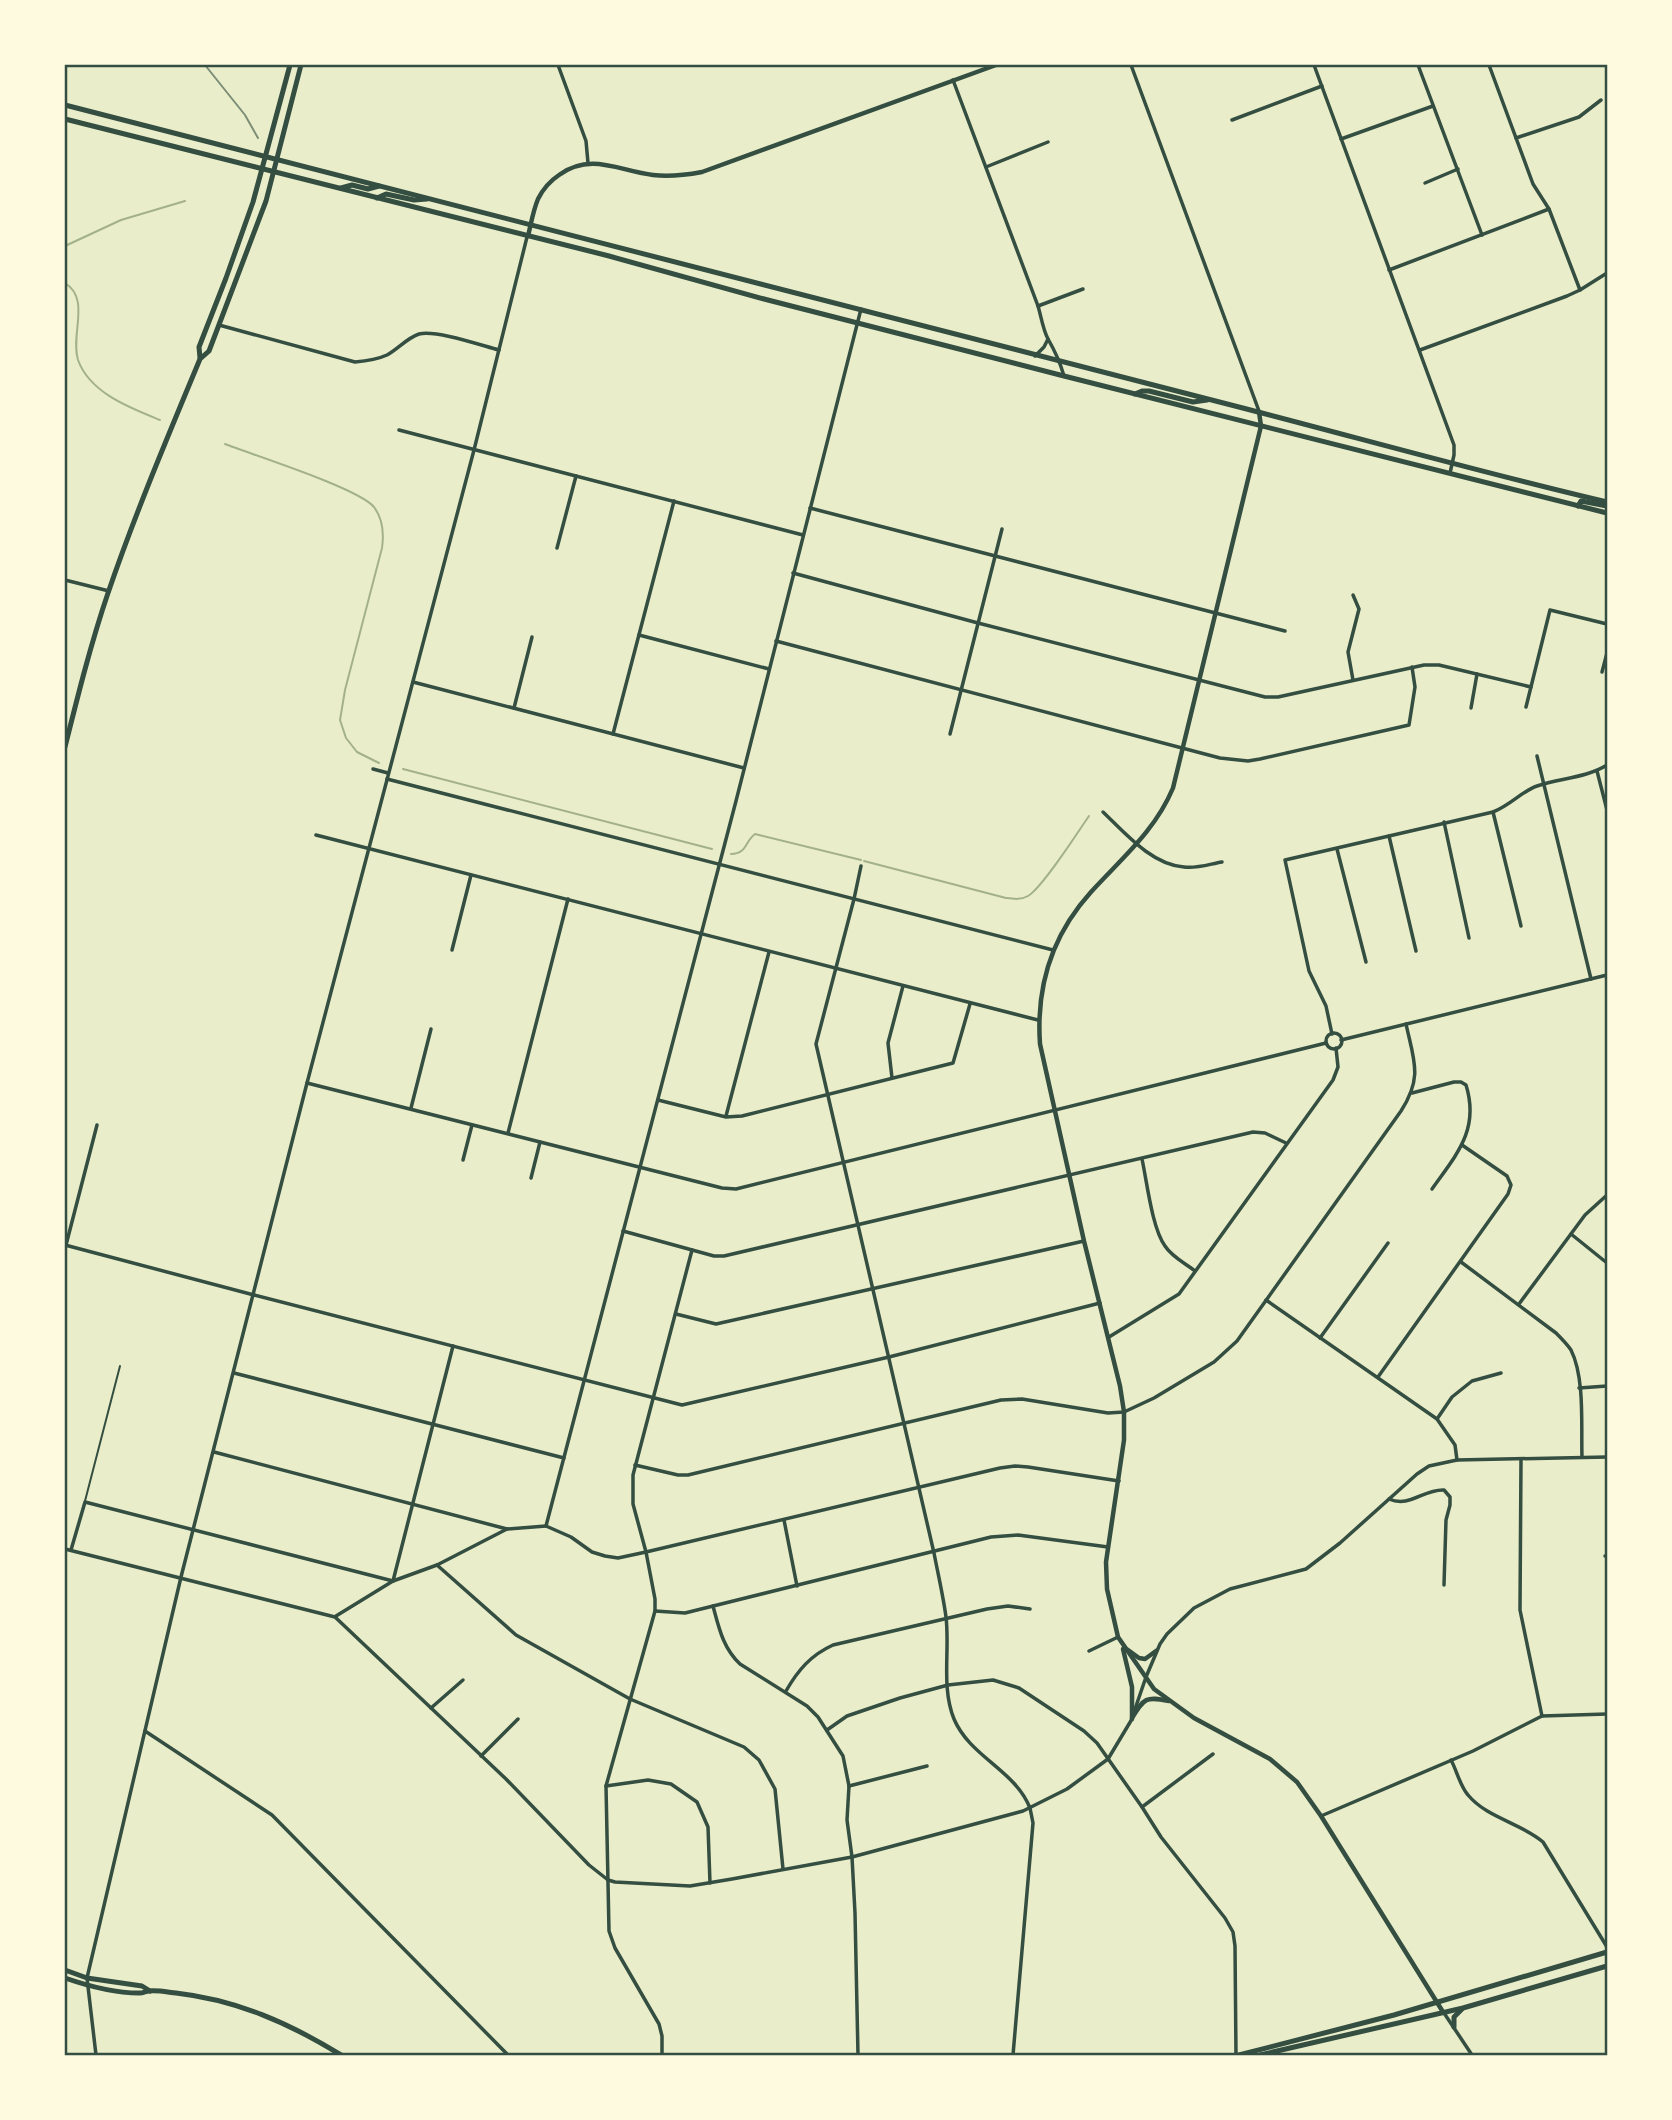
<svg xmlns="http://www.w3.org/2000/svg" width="1672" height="2120" font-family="'Titillium Web',sans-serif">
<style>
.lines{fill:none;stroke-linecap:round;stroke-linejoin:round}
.stream{stroke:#a3b18a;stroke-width:2}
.service{stroke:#344e41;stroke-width:2}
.minor{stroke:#344e41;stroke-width:3.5}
.tertiary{stroke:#344e41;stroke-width:3.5}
.secondary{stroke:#344e41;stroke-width:4.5}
.primary{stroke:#344e41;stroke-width:5}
.rail{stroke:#7c8e77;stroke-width:2}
.neatline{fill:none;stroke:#344e41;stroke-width:2.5}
</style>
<rect width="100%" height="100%" fill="#e9edc9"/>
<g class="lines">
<g class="stream">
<polyline points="65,246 121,220 185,201"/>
<path d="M65 283C91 299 70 335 78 360 90 393 130 408 160 420"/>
<path d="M225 444C253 455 358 488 374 507 383 519 384 534 382 548L345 690 340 720 346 738 357 752 379 763"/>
<polyline points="403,769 712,849"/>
<path d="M731 854C747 854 745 841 755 834L861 860"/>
<path d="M864 861 1006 898C1014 899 1021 900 1028 896 1043 887 1077 833 1089 816"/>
</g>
<polyline class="service" points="85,1501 120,1366"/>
<g class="minor">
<polyline points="558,65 586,141 588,163"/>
<polyline points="1314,65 1454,445 1454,455 1450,473"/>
<polyline points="1418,65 1482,235"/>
<polyline points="1489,65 1533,184 1549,209 1580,290"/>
<path d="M953 80 1038 306C1041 316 1043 330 1048 339 1055 351 1060 362 1064 376"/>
<polyline points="1232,120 1322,86"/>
<polyline points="1516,138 1579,117 1601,100"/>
<polyline points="1341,139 1433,106"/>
<polyline points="986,167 1048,142"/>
<polyline points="1425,183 1458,169"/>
<polyline points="1389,270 1549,209"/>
<polyline points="1038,306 1083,289"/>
<path d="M219 325 355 362C367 361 376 360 387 355 398 349 407 338 419 334 437 330 480 345 499 350"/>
<polyline points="1420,350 1567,296 1580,290 1607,273"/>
<polyline points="1035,356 1044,347 1048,339"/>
<polyline points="399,430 803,535"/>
<polyline points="810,508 1285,631"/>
<polyline points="557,548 576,476"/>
<polyline points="793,573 978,623 1265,697 1278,697 1424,665 1439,665 1531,687"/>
<polyline points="65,580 109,591"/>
<polyline points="639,635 769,669"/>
<polyline points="776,641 1220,758 1248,761 1260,759 1409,725 1415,687 1412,667"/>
<polyline points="1602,672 1607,653"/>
<polyline points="1353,680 1348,652 1359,609 1353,595"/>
<polyline points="413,682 744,768"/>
<polyline points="1526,707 1550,610 1607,624"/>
<polyline points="514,708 532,637"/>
<polyline points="1471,708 1477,674"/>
<polyline points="613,734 674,501"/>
<polyline points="950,734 1002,529"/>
<polyline points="1537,756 1591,979"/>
<polyline points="373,769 388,773"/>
<polyline points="1597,771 1607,810"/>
<polyline points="387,779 1053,950"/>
<path d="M1103 812C1125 833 1152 865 1184 867 1196 869 1210 864 1222 862"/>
<polyline points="1493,812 1521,926"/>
<polyline points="1444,822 1469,938"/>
<polyline points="316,835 1038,1020"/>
<polyline points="1389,836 1416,951"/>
<polyline points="1337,849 1366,962"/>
<path d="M861 866 854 899 816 1044 934 1553C938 1574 943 1595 946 1617 950 1650 941 1687 954 1719 970 1757 1015 1770 1030 1808"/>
<polyline points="452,950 471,875"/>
<path d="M1332 1034 1326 1006 1309 971 1285 860 1493 812C1511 805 1522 791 1537 786 1560 778 1586 778 1607 765"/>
<polyline points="892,1078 888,1043 903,986"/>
<path d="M1412 1093 1454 1082H1461L1466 1085C1480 1130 1456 1155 1432 1189"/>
<polyline points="658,1100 726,1117 742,1116 953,1063 970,1004"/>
<polyline points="411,1108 431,1029"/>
<polyline points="726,1116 769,952"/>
<polyline points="508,1133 568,899"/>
<path d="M1142 1159C1147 1182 1152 1228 1165 1246 1172 1257 1185 1263 1195 1271"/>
<polyline points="463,1160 472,1125"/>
<polyline points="531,1178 540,1142"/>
<polyline points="623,1231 714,1256 724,1256 1253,1132 1265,1133 1286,1143"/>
<polyline points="1571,1234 1607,1263"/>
<polyline points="66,1245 97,1125"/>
<polyline points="692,1250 633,1475 633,1504 646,1552 1000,1468 1015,1466 1028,1467 1119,1481"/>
<path d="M1461 1262 1556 1333C1562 1339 1567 1344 1571 1350 1585 1378 1581 1426 1582 1457"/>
<polyline points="254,1295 682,1405 889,1357 1100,1303"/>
<polyline points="1266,1300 1437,1419 1455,1445 1457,1460"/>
<polyline points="1519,1304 1585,1215 1607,1195"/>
<polyline points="676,1314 716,1324 1084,1241"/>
<polyline points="1109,1337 1179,1294 1333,1080 1338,1067 1336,1048"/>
<polyline points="1320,1338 1388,1243"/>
<polyline points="234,1373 564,1458"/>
<polyline points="1378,1377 1508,1194 1511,1185 1507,1176 1462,1145"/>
<polyline points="1579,1388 1607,1386"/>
<polyline points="1437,1419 1452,1397 1472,1381 1501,1373"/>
<polyline points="214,1452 507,1529"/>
<polyline points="1521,1459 1520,1610 1542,1716"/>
<path d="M635 1465 678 1475H688L1001 1400 1022 1399 1108 1413 1124 1412 1154 1398 1214 1362 1237 1341 1401 1111C1423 1077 1414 1061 1406 1024"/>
<path d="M1389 1499C1410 1508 1423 1489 1444 1490L1450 1497V1505L1446 1520 1444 1585"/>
<polyline points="784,1520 797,1586"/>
<polyline points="65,1549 335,1617 506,1779 589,1865 608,1880"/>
<polyline points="71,1550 85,1502 393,1581"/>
<polyline points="1605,1556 1607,1556"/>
<polyline points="437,1565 516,1635 630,1699 744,1747 759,1760 775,1789 783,1869"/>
<polyline points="393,1581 453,1346"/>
<path d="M713 1606C719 1628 723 1648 740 1664L807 1706 818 1717 843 1756 849 1786 847 1820 852 1857 855 1913 858 2055"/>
<polyline points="655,1611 685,1613 991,1537 1018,1535 1108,1547"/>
<polyline points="336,1616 393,1581 437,1565 507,1529 546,1526"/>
<polyline points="1089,1651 1118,1637"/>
<polyline points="1146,1677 1160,1644 1167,1634 1194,1608 1230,1589 1306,1569 1340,1543 1417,1474 1429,1466 1457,1460 1607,1457"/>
<path d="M786 1691C798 1670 811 1655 833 1645L987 1609 1008 1606 1030 1609"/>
<polyline points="431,1708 463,1680"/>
<polyline points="827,1730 847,1716 900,1698 948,1685 993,1680 1019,1688 1084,1731 1097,1743 1142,1807 1161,1837 1225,1918 1233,1932 1235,1946 1236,2055"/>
<polyline points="145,1731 272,1815 508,2055"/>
<polyline points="481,1756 518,1719"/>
<path d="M1451 1760C1457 1771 1460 1786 1468 1795 1487 1818 1521 1823 1543 1842L1607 1947"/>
<polyline points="606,1786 648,1780 671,1784 697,1802 708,1827 710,1883"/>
<polyline points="849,1786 927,1766"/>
<polyline points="1142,1807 1213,1754"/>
<polyline points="1321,1816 1473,1751 1542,1716 1607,1714"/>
</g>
<g class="tertiary">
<polyline points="1131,65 1259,411"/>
<circle cx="1334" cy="1041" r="8"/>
<polyline points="1341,1040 1607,975"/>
<polyline points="307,1083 722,1188 736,1189 1326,1043"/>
<polyline points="65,1245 254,1295"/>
<polyline points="1134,1712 1146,1677"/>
<polyline points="608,1880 615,1882 690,1886 732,1879 852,1857 1023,1811 1067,1789 1108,1759 1132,1719"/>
<polyline points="1444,2013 1472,2055"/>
<polyline points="96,2055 87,1978 181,1577 307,1083 474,450 527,237"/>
<polyline points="662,2055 662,2036 659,2024 615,1948 609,1931 606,1786 655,1611 655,1599 646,1552 618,1558 605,1556 592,1552 571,1537 546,1526 736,801 861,309"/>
<polyline points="1013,2055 1033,1823 1030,1808"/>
</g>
<g class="secondary">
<path d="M528 236C531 224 533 211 538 199 543 189 550 181 559 175 591 152 619 171 653 175 669 177 686 175 702 172L996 65"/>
<path d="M1259 412 1261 426 1173 788C1155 831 1122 858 1091 892 1052 935 1036 987 1040 1044L1084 1241 1120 1386 1124 1412V1440L1106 1562 1107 1589 1118 1637 1154 1689 1194 1718 1270 1759 1297 1782 1321 1816 1443 2012"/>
<polyline points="1123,1649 1132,1687 1132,1719"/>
<polyline points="1128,1650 1139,1658 1145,1659 1156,1651"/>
<path d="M1132 1718C1144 1698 1146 1696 1169 1701"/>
</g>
<g class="primary">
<path d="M65 105C456 202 845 307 1235 406 1359 438 1483 473 1607 502"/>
<polyline points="65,119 609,256 764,299 1064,376 1607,513"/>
<polyline points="341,188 352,185 368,189 379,186"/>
<polyline points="377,198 386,194 414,200 427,199"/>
<polyline points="200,358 199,347 226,278 253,202 290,65"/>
<polyline points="1135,394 1142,391 1149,391 1193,402 1207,400"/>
<polyline points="1578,506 1581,501 1607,506"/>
<path d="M65 747C78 695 91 643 108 593 135 514 168 436 200 359L209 351 266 201 301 65"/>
<polyline points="65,1970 87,1978 142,1986 150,1991"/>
<path d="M65 1978C88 1986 114 1993 139 1993 146 1993 141 1992 149 1991 157 1990 167 1992 176 1993 237 2000 289 2023 341 2055"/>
<polyline points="1454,2027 1454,2017 1462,2009"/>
<polyline points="1239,2055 1394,2015 1607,1952"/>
<polyline points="1260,2055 1463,2008 1607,1966"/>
</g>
<polyline class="rail" points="205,65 245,115 258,138"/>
</g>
<rect width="1672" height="2120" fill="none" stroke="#fefae0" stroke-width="133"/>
<rect x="66" y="66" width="1540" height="1988" class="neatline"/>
</svg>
